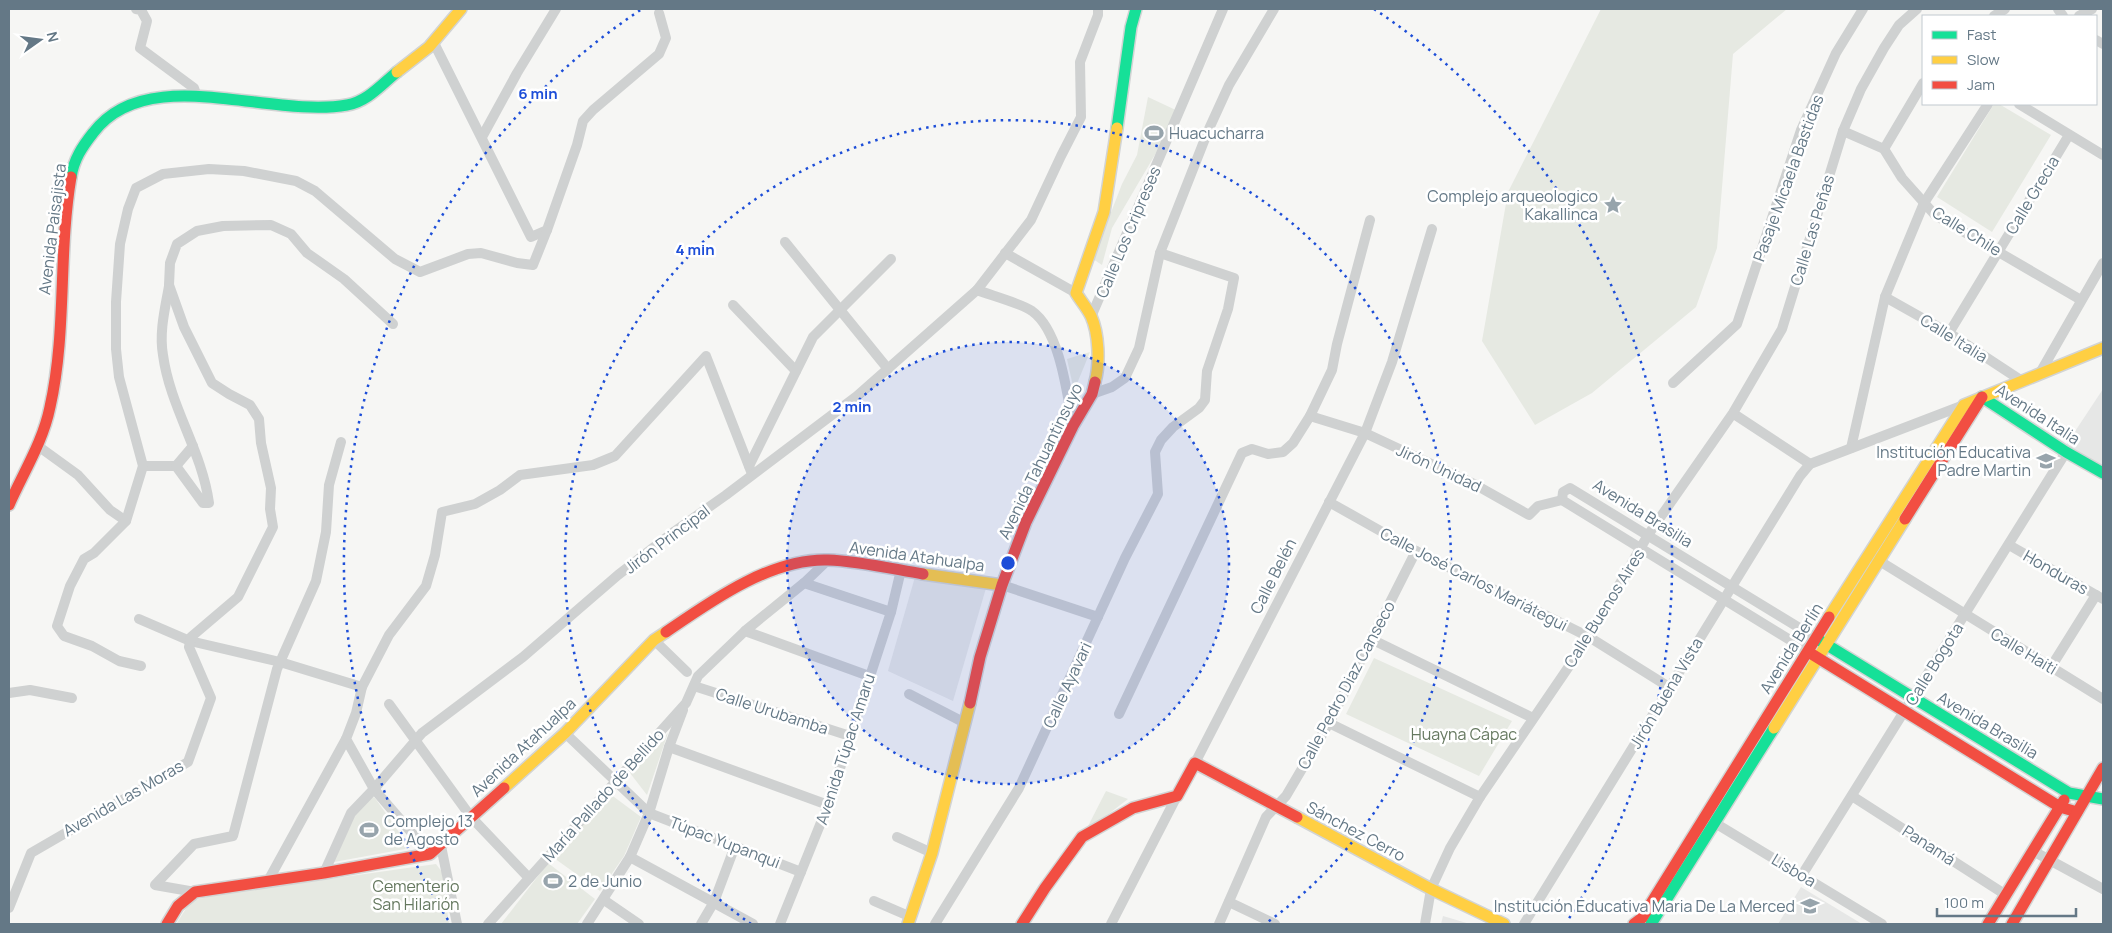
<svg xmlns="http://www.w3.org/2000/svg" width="2112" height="933" font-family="Manrope,sans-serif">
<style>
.built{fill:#e6e7e6}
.green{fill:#e6e9e2}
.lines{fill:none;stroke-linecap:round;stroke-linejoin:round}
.fast-casing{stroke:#d2d4d4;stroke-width:14}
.slow-casing{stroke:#d2d4d4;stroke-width:14}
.jam-casing{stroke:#d2d4d4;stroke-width:14}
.street{stroke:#cfd1d1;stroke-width:10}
.fast{stroke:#16e098;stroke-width:11}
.slow{stroke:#ffcf43;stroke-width:11}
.jam{stroke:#f24e42;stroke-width:11}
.ring{fill:none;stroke:#1d4ed8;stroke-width:2.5;stroke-dasharray:2.5 5}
.labels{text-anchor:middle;stroke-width:5;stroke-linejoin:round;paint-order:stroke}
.poi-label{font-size:16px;fill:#647886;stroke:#fff;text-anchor:start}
.street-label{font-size:16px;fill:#647886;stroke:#fff}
.park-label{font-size:16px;fill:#65785f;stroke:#fff}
.centre{fill:#1d4ed8;stroke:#fff;stroke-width:2.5}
.ring-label{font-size:15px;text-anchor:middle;font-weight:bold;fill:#1d4ed8;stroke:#fff;stroke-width:5;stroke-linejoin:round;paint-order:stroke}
</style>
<rect width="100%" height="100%" fill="#f6f6f4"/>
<g class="built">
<polygon points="2103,389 2103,471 2066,445"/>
<polygon points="915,577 986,588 953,701 888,671"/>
<polygon points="1801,887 1862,924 1778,924"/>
<polygon points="1443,916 1470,924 1441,924"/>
</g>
<g class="green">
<polygon points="1601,9 1787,9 1733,54 1717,248 1696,307 1592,393 1535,425 1482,341 1508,192"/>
<polygon points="1148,97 1180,112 1112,228 1102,265 1093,259 1122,184 1137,155"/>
<polygon points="1994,104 1999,104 2051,135 1992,232 1937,197"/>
<polygon points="1090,352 1074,391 1067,359"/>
<polygon points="1374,658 1512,721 1479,776 1346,714"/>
<polygon points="668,733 647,795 630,773"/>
<polygon points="1106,791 1128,799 1085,832"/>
<polygon points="610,794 641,817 624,856 600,891 554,858"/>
<polygon points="368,795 375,798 408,845 405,849 334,862 346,816"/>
<polygon points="548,863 595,899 577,924 501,924"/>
<polygon points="436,864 442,872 449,924 176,924 191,901 215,895"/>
</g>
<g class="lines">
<g class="fast-casing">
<g id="fast">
<polyline points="1117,128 1131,27 1136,9"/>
<path d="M71 177C74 159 82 147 93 133 147 61 270 119 347 105 367 102 382 84 397 72"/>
<polyline points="1982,397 2066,452 2103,473"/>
<polyline points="1819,640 2069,793 2103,799"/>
<polyline points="1651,924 1774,728"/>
</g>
</g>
<g class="slow-casing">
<g id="slow">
<polyline points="397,72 429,47 461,9"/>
<path d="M1095 382C1100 363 1099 334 1091 316 1087 308 1081 301 1076 293L1104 212 1117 128"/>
<polyline points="923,574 1002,585"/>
<polyline points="1829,617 1964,405 2103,348"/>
<polyline points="1774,728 1905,519"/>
<polyline points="504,788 565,733 654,640 666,632"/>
<polyline points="1297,817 1431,889 1504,924"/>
<polyline points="908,924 932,853 970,703"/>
</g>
</g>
<g class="jam-casing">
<g id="jam">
<path d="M9 505C23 473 43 442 50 407 67 332 58 253 71 177"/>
<polyline points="1905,519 1982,397"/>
<path d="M666 632C711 601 771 558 828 560 859 561 893 569 923 574"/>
<polyline points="1810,653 2060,807 2077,812"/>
<polyline points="970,703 980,657 1002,585 1026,522 1073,426 1092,394 1095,382"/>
<polyline points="167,924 178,906 195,892 324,873 430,854 504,788"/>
<polyline points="1022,924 1045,888 1082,837 1133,808 1177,796 1195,763 1297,817"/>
<polyline points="1634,924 1642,918 1829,617"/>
<polyline points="1988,924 2064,800"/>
<polyline points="2012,924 2103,768"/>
</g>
</g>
<g class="street">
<polyline points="136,9 141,10 147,21 140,48 194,88 197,97"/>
<polyline points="2058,9 2063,16"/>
<polyline points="1994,16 2005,9"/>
<polyline points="2079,16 2092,9"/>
<polyline points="2096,40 2103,44"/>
<polyline points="434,43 531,237 547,230 577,145 583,121 593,110 659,54 666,38 659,13"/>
<polyline points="2019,104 2103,155"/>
<polyline points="1843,131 1884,149 1902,178 1935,215 2081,300"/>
<polyline points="482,137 517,73 556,9"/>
<polyline points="1884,149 1923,83"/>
<polyline points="785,242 888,369"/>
<polyline points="1005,253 1076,293"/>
<path d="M977 290C990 295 1023 304 1032 311 1060 331 1067 393 1073 426"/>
<polyline points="1885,297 1949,333 2022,381"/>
<polyline points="733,305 796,371"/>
<polyline points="1091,317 1223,9"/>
<polyline points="1949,333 2069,135"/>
<polyline points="2040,373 2103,263"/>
<polyline points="1673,383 1737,324 1801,130 1836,53 1863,9"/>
<polyline points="1092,394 1112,387 1125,378 1139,348 1160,253 1208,131 1229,85 1274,9"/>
<polyline points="1310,416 1365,433 1474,484 1529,515 1538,506 1562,500"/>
<polyline points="1737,416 1810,464"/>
<polyline points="38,446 78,475 110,510 126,521"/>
<polyline points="1851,448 1885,297 1924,203 1988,104"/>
<path d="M143 466H176L203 503H209C202 451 170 407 163 355 159 332 165 309 169 286"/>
<polyline points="176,466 193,446"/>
<polyline points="749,466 813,337 891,259"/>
<polyline points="1329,502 1416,551 1589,637 1669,687"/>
<polyline points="2009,545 2103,599"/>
<polyline points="1873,557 2103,699"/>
<polyline points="804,583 891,612"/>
<polyline points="1002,585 1098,617"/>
<polyline points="139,619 190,641 280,662 362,687"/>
<polyline points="745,631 869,676"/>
<polyline points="1371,639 1533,718"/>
<polyline points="654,640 687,672"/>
<polyline points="1808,651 1562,500 1563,492 1570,488 1816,638"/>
<polyline points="141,666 119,661 92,646 64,636 57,626 70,586 84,559 94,553 126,521 143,466 119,377 116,349 116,302 120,244 128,209 136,188 163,174 209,169 244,171 296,181 315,191 395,259 420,272 468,254 481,253 517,263 533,265 547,230"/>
<polyline points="2051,667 2096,595"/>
<polyline points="694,686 850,736"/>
<polyline points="9,693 30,690 72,698"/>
<polyline points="909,694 965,723"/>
<polyline points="389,704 471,817 529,878"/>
<polyline points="1119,714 1242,453 1252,449 1268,454 1283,452 1293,443 1310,416 1332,370 1337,344 1370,220"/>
<polyline points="1329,723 1480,797"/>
<polyline points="565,733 649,813 801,872"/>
<polyline points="669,747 828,805"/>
<polyline points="1195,763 1365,433 1392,362 1432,229"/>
<polyline points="1852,796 2006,895"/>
<polyline points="1710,820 1882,924"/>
<polyline points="897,837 932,853"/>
<polyline points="441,846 457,924"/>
<polyline points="2033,851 2103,889"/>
<polyline points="430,854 374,789 346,739 356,713 362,687 389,635 426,586 435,555 442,512 475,504 500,490 520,475 593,465 615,456 706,356 752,474"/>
<polyline points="630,857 753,924"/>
<polyline points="324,873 351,813 374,789 422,733 523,657 618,575 675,531 726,495 857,396 977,290 1031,220 1061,156 1081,117 1080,62 1098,15 1098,9"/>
<polyline points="1802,875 2066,452"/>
<polyline points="268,881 346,739"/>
<polyline points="195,892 155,885 194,844 233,836 277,669 316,581 326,532 329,485 341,442"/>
<polyline points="604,900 639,924"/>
<polyline points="874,901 911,917"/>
<polyline points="1229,902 1275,924"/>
<polyline points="9,908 31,853 188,762 211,698 189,647 191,637 238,597 273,527 270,509 271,488 261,443 259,419 250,405 229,394 212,383 184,327 169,285 170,263 177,244 197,231 223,226 271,225 291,234 307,253 344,279 393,324"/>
<polyline points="488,924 686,703 698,676 745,631 804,583 828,560"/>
<polyline points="587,924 630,857 649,813 669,747 683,710"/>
<polyline points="701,924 714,902 735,846"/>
<polyline points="780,924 828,805 891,612 901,570"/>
<polyline points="935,924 1019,788 1125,558 1158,494 1155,452 1161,440 1173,427 1199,408 1205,400 1207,371 1228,309 1234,278 1160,253"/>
<polyline points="1111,924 1177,796"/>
<polyline points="1219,924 1266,817 1286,796 1329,723 1416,551"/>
<polyline points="1425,924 1431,889 1450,848 1480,797 1589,637 1648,535 1733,413 1782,329 1843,131 1861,89 1884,48 1899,25 1917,9"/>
<polyline points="1524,924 1800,476 1810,464 1964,405"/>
</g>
<use href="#fast" class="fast"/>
<use href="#slow" class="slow"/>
<use href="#jam" class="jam"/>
</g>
<circle cx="1008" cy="563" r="221" fill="#1d4ed8" fill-opacity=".12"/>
<g class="ring">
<circle cx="1008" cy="563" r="221"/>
<path d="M751 924A443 443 0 1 1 1265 924"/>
<path d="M448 920A664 664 0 0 1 642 9M1374 9A664 664 0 0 1 1568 920"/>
</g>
<defs>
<g id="stadium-bare" transform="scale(1.5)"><path d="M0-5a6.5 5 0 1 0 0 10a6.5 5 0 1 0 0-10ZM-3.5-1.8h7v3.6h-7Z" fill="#97a4ac" stroke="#fff" stroke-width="2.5" paint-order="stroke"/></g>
<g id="sight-bare" transform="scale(1.5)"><path d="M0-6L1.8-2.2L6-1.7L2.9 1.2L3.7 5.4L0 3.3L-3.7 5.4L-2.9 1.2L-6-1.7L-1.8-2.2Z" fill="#97a4ac" stroke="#fff" stroke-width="2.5" paint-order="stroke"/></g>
<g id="school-bare" transform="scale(1.5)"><path d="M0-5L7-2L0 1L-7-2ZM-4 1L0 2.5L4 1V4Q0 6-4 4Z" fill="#97a4ac" stroke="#fff" stroke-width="2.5" paint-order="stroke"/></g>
</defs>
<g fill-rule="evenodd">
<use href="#stadium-bare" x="1154" y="133"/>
<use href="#sight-bare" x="1613" y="205"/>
<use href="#school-bare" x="2046" y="461"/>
<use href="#stadium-bare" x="369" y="830"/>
<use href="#stadium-bare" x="553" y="881"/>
<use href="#school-bare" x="1810" y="906"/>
</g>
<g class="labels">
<g class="poi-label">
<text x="1169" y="139">Huacucharra</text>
<text x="1598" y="202" text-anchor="end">Complejo arqueologico<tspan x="1598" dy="18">Kakallinca</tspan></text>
<text x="2031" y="458" text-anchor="end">Institución Educativa<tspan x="2031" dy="18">Padre Martin</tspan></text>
<text x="384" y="827">Complejo 13<tspan x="384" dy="18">de Agosto</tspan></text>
<text x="568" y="887">2 de Junio</text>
<text x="1795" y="912" text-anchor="end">Institución Educativa Maria De La Merced</text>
</g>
<g class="street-label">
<text transform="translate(1788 178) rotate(-70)" y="6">Pasaje Micaela Bastidas</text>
<text transform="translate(2032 195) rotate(-59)" y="6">Calle Grecia</text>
<text transform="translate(52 229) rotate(-83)" y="6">Avenida Paisajista</text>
<text transform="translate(1812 230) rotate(-73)" y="6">Calle Las Peñas</text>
<text transform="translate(1967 231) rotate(32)" y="6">Calle Chile</text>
<text transform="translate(1128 232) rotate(-67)" y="6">Calle Los Cripreses</text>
<text transform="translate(1954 338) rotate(32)" y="6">Calle Italia</text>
<text transform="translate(2038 414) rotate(33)" y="6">Avenida Italia</text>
<text transform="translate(1040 461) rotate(-64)" y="6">Avenida Tahuantinsuyo</text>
<text transform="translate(1439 468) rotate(25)" y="6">Jirón Unidad</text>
<text transform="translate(1643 513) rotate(32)" y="6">Avenida Brasilia</text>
<text transform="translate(667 539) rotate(-37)" y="6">Jirón Principal</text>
<text transform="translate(917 556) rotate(8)" y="6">Avenida Atahualpa</text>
<text transform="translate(2056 572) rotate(30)" y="6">Honduras</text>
<text transform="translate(1273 576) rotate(-63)" y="6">Calle Belén</text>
<text transform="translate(1474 579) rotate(27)" y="6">Calle José Carlos Mariátegui</text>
<text transform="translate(1604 608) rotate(-58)" y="6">Calle Buenos Aires</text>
<text transform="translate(1791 648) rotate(-58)" y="6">Avenida Berlín</text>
<text transform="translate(2024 651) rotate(31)" y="6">Calle Haiti</text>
<text transform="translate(1934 664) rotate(-58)" y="6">Calle Bogota</text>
<text transform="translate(1067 685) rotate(-65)" y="6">Calle Ayavari</text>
<text transform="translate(1346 685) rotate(-62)" y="6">Calle Pedro Diaz Canseco</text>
<text transform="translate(1666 693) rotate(-59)" y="6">Jirón Buena Vista</text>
<text transform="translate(772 711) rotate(18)" y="6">Calle Urubamba</text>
<text transform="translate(1988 725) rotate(31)" y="6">Avenida Brasilia</text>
<text transform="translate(523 747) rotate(-43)" y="6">Avenida Atahualpa</text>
<text transform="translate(845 749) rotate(-72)" y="6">Avenida Túpac Amaru</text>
<text transform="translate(603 795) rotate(-48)" y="6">María Pallado de Bellido</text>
<text transform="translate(123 798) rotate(-30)" y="6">Avenida Las Moras</text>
<text transform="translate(1356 831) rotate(28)" y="6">Sánchez Cerro</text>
<text transform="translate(725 842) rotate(21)" y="6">Túpac Yupanqui</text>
<text transform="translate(1929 845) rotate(33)" y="6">Panamá</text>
<text transform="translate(1794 870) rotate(31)" y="6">Lisboa</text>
</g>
<g class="park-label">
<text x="1464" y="740">Huayna Cápac</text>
<text x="416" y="892">Cementerio<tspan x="416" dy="18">San Hilarión</tspan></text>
</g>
</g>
<circle cx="1008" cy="563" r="8" class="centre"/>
<g class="ring-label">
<text x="538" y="99">6 min</text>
<text x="695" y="255">4 min</text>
<text x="852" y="412">2 min</text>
</g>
<rect width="2112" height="933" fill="none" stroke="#647886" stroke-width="20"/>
<rect x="1922" y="15" width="175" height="90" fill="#ffffff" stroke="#c1c9cf"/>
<rect x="1932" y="31" width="25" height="8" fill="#16e098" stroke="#c1c9cf"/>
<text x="1967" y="40" font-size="15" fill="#647886">Fast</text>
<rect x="1932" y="56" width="25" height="8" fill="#ffcf43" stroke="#c1c9cf"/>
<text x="1967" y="65" font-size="15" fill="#647886">Slow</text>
<rect x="1932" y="81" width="25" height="8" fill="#f24e42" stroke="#c1c9cf"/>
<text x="1967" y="90" font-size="15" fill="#647886">Jam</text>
<g transform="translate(40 40) rotate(76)" stroke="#ffffff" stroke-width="4" paint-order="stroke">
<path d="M0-4L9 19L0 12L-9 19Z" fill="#647886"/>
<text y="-8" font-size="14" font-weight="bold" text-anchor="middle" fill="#647886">N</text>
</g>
<path d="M1937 908v8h139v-8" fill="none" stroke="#647886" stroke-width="2.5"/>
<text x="1944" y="908" font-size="15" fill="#647886" stroke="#ffffff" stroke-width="4" paint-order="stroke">100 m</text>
</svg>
